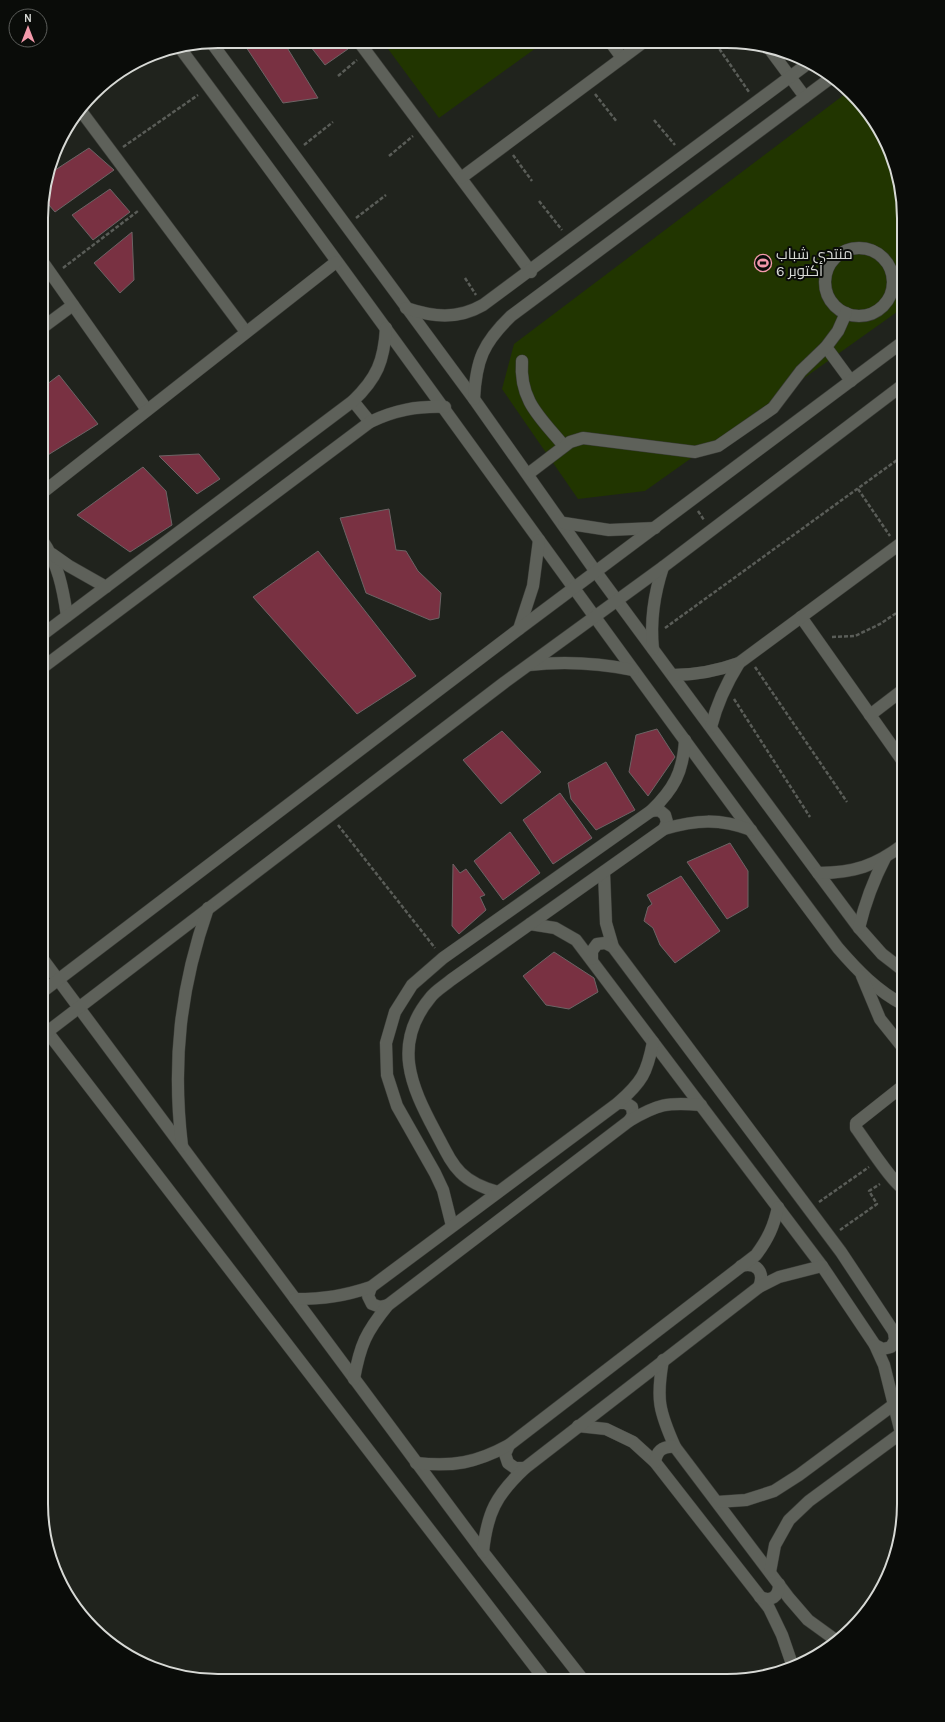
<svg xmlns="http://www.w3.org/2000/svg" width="945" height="1722" font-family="Karla,Cairo,sans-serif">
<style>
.green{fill:#213500}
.building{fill:#793142;stroke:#6c6465}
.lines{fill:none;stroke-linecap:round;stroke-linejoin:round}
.minor-casing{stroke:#3b3d38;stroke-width:13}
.path{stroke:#5a5d58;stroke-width:2.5;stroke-dasharray:4 2;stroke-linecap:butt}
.minor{stroke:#5e615a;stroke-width:12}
.labels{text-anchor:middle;stroke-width:4;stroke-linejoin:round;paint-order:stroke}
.poi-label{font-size:15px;fill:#d7d9d5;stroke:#0a0c09;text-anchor:start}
.rim{fill:none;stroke:#d7d9d5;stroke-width:2}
</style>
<rect width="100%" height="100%" fill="#20231d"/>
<g class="green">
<polygon points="383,42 543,43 439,118"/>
<polygon points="849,91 874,119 895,161 904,218 904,307 645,491 578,499 502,389 514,344"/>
</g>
<g class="building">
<polygon points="242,41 283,41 318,98 283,103"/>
<polygon points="307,42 339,42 348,49 325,65"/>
<polygon points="89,148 114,170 55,212 42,197 49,174"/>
<polygon points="110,189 130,212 93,240 72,215"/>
<polygon points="132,232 134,280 120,293 94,263"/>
<polygon points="59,375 98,424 43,458 42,388"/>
<polygon points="199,454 220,479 197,494 159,456"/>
<polygon points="143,467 166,491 172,525 130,552 77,515"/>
<polygon points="389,509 396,550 406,551 418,571 441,593 439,618 430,620 366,593 340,518"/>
<polygon points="318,551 416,676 357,714 253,597"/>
<polygon points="657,729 675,757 648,796 629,772 636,735"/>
<polygon points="502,731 541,772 501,804 463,760"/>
<polygon points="606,762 635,810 596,830 571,799 568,783"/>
<polygon points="560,793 592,838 553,864 523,820"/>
<polygon points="510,832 540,873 503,900 474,861"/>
<polygon points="730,843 748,871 748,907 727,919 687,862"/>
<polygon points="453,864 460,873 466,869 485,895 480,897 486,910 459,934 452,926"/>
<polygon points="681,876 720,931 675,963 660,945 653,928 644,921 648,907 652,904 647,895"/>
<polygon points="554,952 594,978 598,992 569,1009 546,1005 523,976"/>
</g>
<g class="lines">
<g class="minor-casing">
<g id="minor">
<polyline points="211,42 474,399 596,572 818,873 859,928 882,954 904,971"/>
<polyline points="359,42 531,272"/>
<polyline points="611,43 622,58"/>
<polyline points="768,47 805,97"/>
<path d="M180 48C402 346 615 650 838 948 857 970 877 991 904 1005"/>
<polyline points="81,111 246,332"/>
<polyline points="461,178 641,44"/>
<circle cx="859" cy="282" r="34"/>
<polyline points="42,261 147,410"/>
<path d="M406 308C433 317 457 320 483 305L810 62"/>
<polyline points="42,328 73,305"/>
<polyline points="826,347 851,381"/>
<path d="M522 361C519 401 541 418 564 446"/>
<path d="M474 399C476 360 483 343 511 316L832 77"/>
<polyline points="353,401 370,422"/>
<polyline points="528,474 570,442 583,438 695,452 718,446 773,408 801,371 826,347 838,331 846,313"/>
<polyline points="42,493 336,262"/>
<polyline points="564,523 609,530 655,528"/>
<path d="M42 540C58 563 63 589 67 616"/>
<polyline points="52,554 69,566 106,587"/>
<polyline points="801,617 904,763"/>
<polyline points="519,629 533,586 539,540"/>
<path d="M42 635 353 401C377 378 384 361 386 328"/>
<path d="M653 649C650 620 654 594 663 567"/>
<path d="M529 665C565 661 598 663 633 670"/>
<path d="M42 668 370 422C395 410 417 406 445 407"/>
<path d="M673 675C696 675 717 671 739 663L904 541"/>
<polyline points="870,715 904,689"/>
<path d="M711 727C717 703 726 684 739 663"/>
<polyline points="651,811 659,810 665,815 667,822 664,829"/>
<polyline points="604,872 606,923 613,947 841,1252 894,1332 904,1342"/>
<path d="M818 873C854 873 875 866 904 844"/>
<polyline points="530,924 555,928 576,940 822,1266 875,1345 884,1365 901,1433"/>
<path d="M859 928C865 903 873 881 885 858"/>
<polyline points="42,958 483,1552 584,1681"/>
<polyline points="592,959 592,951 597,944 605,943 613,947"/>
<polyline points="862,976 880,1019 904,1049"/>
<polyline points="42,992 519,629 904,341"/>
<polyline points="42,1025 545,1680"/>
<polyline points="47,1032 505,682 663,567 904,384"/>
<polyline points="618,1103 626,1103 632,1107 633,1115 629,1121"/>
<path d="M182 1146C172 1062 180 988 208 908"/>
<path d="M904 1189C893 1184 865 1140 856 1128V1123L904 1085"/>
<path d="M498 1192C458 1181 453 1165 435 1131 411 1086 392 1044 430 998 435 991 444 986 451 980L664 829C696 820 719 818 751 830"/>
<path d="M452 1226 443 1190 435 1173 397 1106 387 1075 386 1043 395 1012 412 985 443 958 651 811C674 789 683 772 685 740"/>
<path d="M741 1266C757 1262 765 1272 759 1287"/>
<polyline points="371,1287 368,1296 372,1304 380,1307 388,1305"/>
<path d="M295 1299C324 1299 344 1296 371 1287L618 1103C642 1082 647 1073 653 1042"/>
<polyline points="875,1345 883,1349 891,1347 895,1340 894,1332"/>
<path d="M663 1360C656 1399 659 1411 675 1447L789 1598 808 1620 837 1641"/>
<path d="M354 1379C360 1345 366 1332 388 1305L629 1121C658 1104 667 1102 701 1105"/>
<polyline points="578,1426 606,1429 633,1442 655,1462 769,1608 782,1635 793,1667"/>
<polyline points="509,1445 505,1454 508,1463 515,1468 525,1468"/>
<path d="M655 1462C657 1450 663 1446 675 1447"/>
<path d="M416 1463C453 1467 476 1463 509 1445L756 1255C768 1239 774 1226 778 1207"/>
<polyline points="717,1502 746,1500 774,1491 799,1475 904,1397"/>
<path d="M483 1552C487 1513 496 1495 525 1468L759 1287 779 1277 822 1266"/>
<polyline points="770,1572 775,1545 789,1520 809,1501 904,1431"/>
<path d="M760 1597C771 1602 779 1597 779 1584"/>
</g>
</g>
<g class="path">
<polyline points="716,44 749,92"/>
<polyline points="338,76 357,60"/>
<polyline points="595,94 617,122"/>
<polyline points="654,120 675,145"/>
<polyline points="304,145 333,122"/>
<polyline points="123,147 198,95"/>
<polyline points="513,155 532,181"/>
<polyline points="389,156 413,136"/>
<polyline points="539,201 562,230"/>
<polyline points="356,218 386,195"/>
<polyline points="63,268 138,211"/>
<polyline points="465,278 476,295"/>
<polyline points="858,489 890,536"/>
<polyline points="698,511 704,520"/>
<polyline points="665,628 904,455"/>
<polyline points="832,637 855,636 880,624 904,608"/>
<polyline points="755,667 847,802"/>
<polyline points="734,699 810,817"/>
<polyline points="338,825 435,948"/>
<polyline points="819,1202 869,1167"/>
<polyline points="840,1230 877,1204 869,1191 880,1184"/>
</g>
<use href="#minor" class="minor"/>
</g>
<defs>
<g id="stadium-ring" transform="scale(0.9)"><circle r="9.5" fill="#0a0c09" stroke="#f39aab" stroke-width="1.5"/><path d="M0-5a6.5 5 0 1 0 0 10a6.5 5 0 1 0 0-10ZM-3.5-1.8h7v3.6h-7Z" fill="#f39aab"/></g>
</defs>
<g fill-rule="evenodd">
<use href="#stadium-ring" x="763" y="263"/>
</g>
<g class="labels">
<g class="poi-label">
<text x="776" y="259">منتدى شباب<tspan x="776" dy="17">6 أكتوبر</tspan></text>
</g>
</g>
<path d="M0 0H945V1722H0ZM218 48H727A170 170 0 0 1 897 218V1504A170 170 0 0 1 727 1674H218A170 170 0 0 1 48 1504V218A170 170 0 0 1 218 48Z" fill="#0a0c09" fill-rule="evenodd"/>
<path class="rim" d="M218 48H727A170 170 0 0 1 897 218V1504A170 170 0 0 1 727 1674H218A170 170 0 0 1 48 1504V218A170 170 0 0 1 218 48Z"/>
<g transform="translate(28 28)"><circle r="19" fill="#0a0c09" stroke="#5c5e5b"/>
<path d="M0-3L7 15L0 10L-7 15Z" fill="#f39aab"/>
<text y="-6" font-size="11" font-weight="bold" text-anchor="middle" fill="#d7d9d5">N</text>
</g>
</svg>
